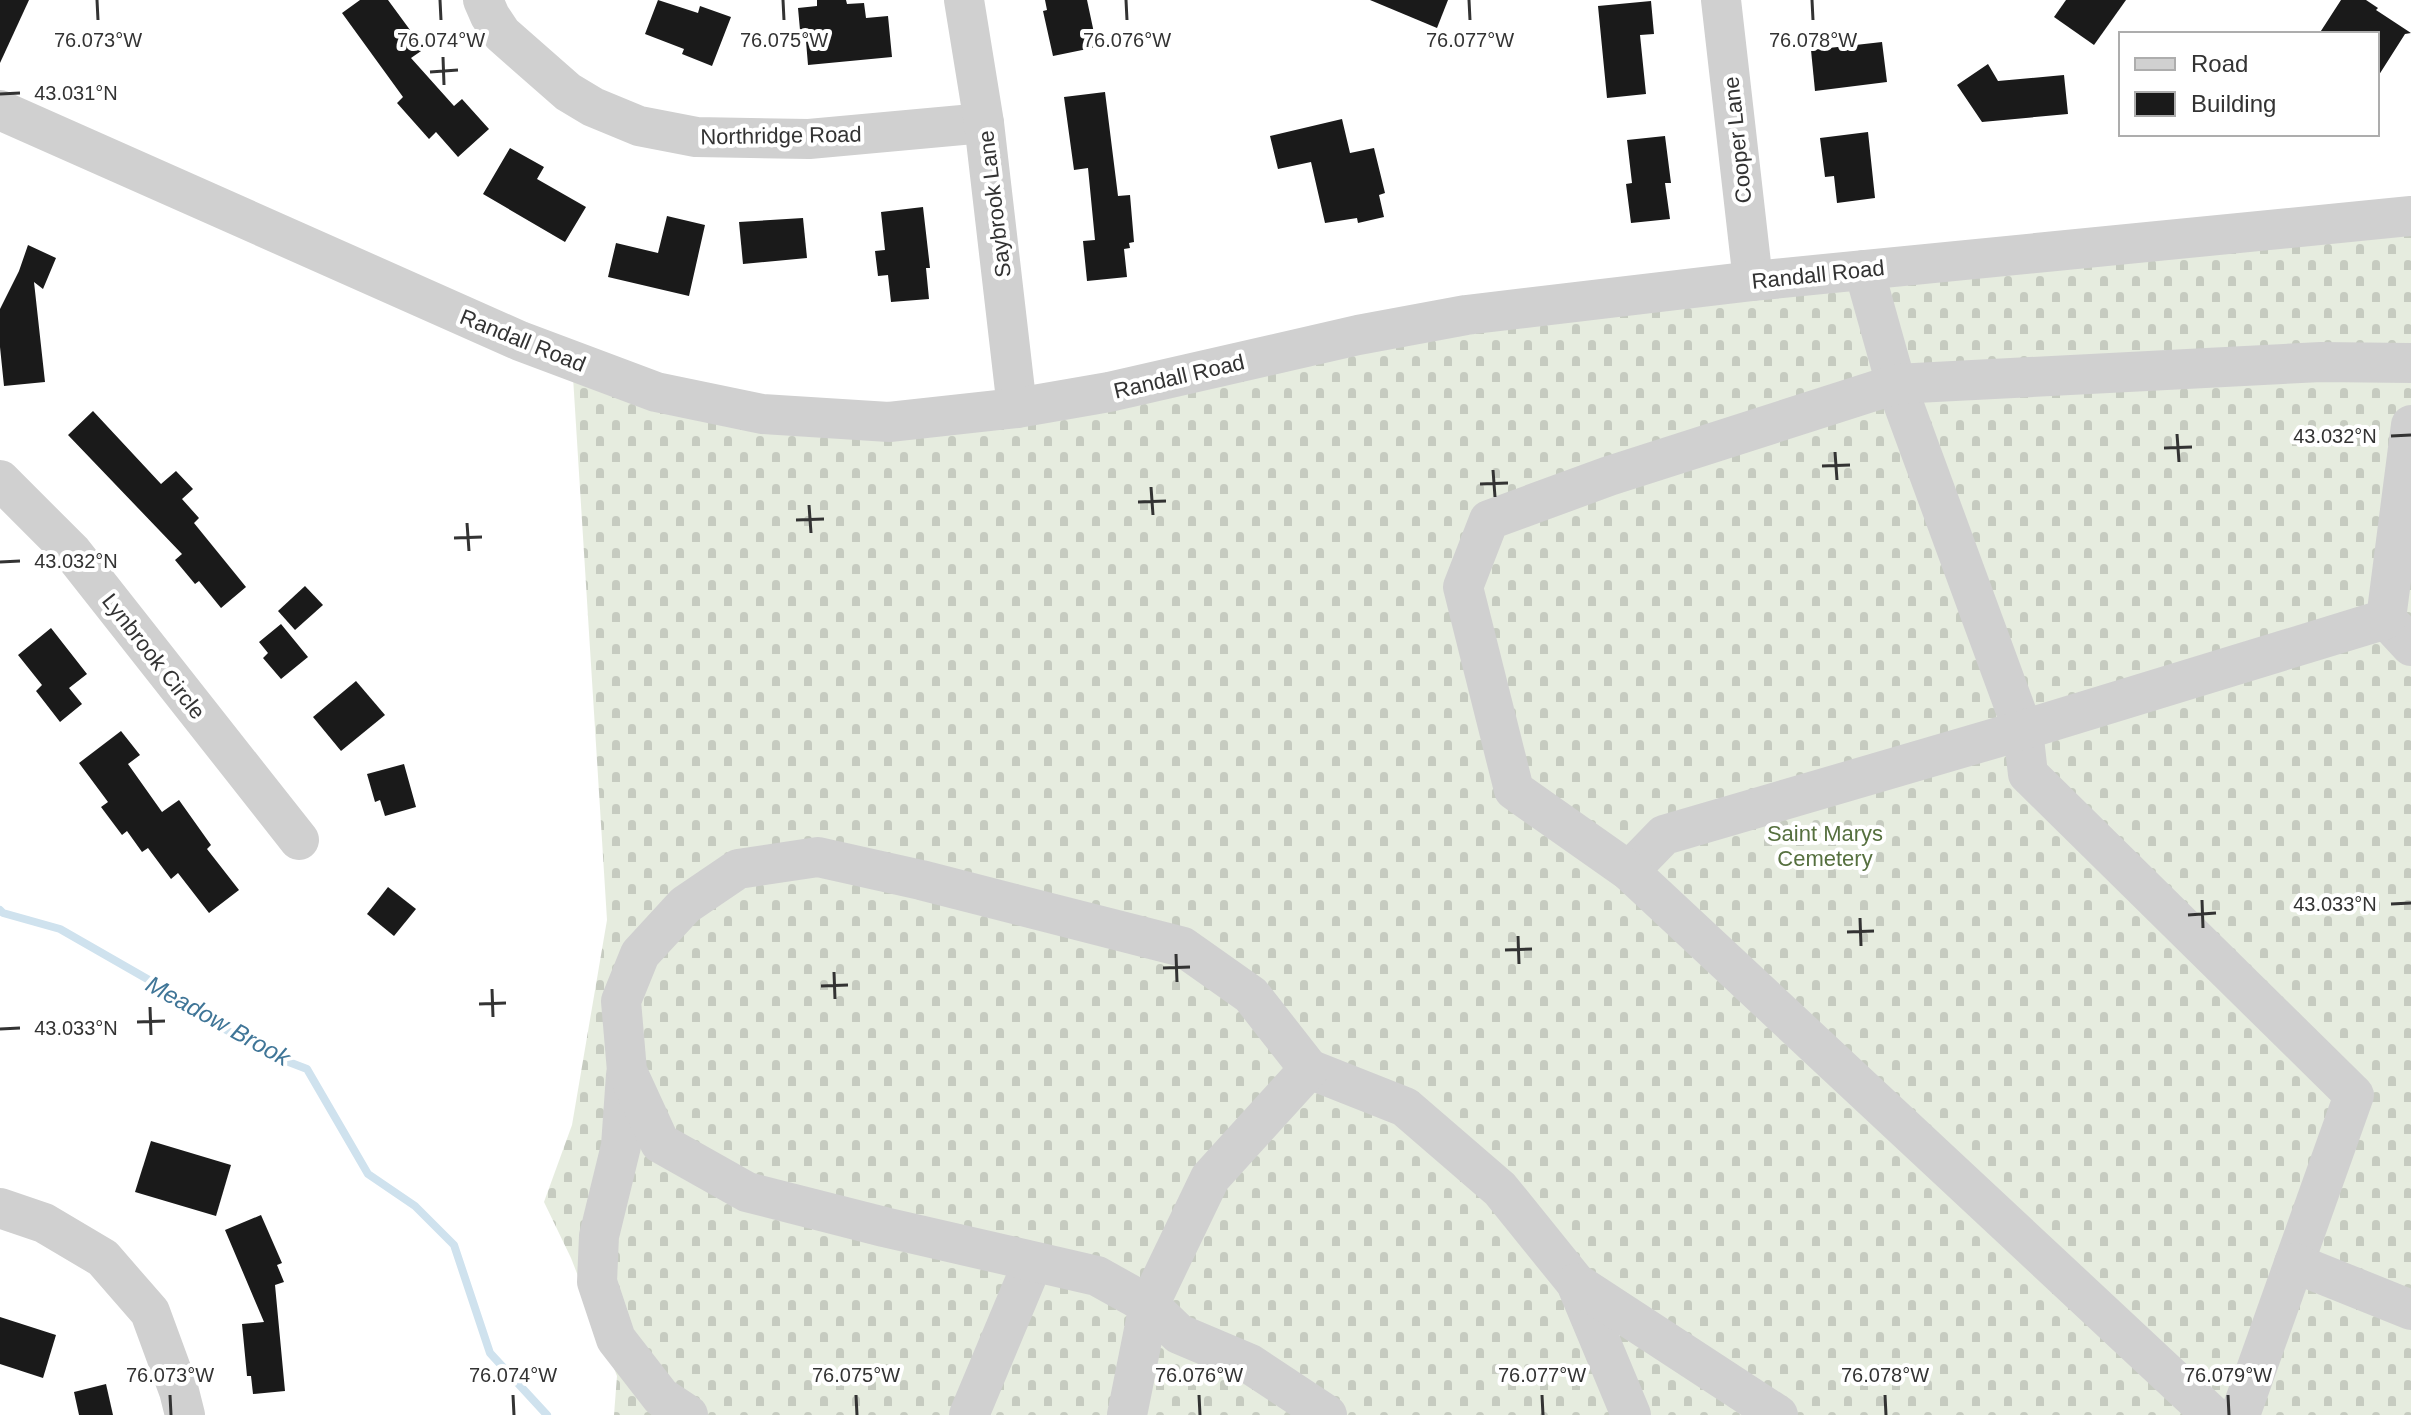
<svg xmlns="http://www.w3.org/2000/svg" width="2411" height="1415" font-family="Arial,sans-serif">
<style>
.cemetery{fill:url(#cemetery-stones)}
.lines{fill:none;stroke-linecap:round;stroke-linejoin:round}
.stream{stroke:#cfe2ee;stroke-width:8}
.building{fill:#1a1a1a}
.minor{stroke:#d0d0d0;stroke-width:40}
.ticks{fill:none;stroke:#333;stroke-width:3}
.labels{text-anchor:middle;stroke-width:8;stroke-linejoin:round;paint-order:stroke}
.street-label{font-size:22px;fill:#333;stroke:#fff}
.park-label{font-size:22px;fill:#56703f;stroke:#fff}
.water-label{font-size:24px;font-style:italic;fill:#3f7597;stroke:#fff}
.ticks-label{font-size:20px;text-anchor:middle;fill:#333;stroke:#fff;stroke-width:8;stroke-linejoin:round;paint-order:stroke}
</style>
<defs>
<pattern id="cemetery-stones" width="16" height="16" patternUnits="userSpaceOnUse" patternTransform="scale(2)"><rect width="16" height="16" fill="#e6ecdf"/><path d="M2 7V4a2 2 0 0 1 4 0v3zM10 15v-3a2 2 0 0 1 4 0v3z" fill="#c6cbc0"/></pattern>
</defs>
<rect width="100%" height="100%" fill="#fff"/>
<polygon class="cemetery" points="2411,216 2411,1415 614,1415 617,1376 571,1258 544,1202 572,1125 607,920 572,361 889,422 1358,335"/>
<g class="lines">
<polyline class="stream" points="0,910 3,913 60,929 156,984 221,1027 273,1056 307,1069 368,1174 415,1206 454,1245 490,1353 547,1415"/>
</g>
<g class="building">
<polygon points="0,0 29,0 0,63"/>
<polygon points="360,0 388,0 424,49 411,58 454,106 462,99 489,129 458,157 436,132 429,139 397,103 403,97 342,13"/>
<polygon points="658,0 698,13 700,6 731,17 712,66 682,54 684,49 645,34"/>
<polygon points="817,0 846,0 847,4 864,3 866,18 888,16 892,57 808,65 805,29 800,30 798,8 817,6"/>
<polygon points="1045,0 1087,0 1097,47 1053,56 1043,11 1047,10"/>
<polygon points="1370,0 1448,0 1437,28"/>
<polygon points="2066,0 2126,0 2094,45 2054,17"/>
<polygon points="2341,0 2366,0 2378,8 2376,10 2411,33 2405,34 2377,78 2377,34 2319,34"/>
<polygon points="1651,1 1654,34 1640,35 1646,94 1607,98 1598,6"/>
<polygon points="1882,42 1887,82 1815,91 1811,50"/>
<polygon points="1988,64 1998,81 2064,75 2068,114 1982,122 1957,85"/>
<polygon points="1105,92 1118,196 1130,195 1134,242 1129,243 1130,248 1124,249 1127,277 1087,281 1083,241 1095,240 1088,168 1074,170 1064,97"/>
<polygon points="1342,119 1350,153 1374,148 1385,193 1379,195 1384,217 1358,223 1357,218 1325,223 1311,162 1278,169 1270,136"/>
<polygon points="1868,132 1875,198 1837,203 1834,176 1825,177 1820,138"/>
<polygon points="1665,136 1671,183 1665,183 1670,219 1631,223 1626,184 1632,183 1627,140"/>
<polygon points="510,148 544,167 537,179 586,207 565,242 483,194"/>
<polygon points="923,207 930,268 926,268 929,299 891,302 888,275 878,276 875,251 885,250 881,212"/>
<polygon points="667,216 705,225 689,296 608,277 616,243 658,253"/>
<polygon points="803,218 807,258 743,264 739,222"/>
<polygon points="28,245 56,258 43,289 34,282 45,382 4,386 0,347 0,309 19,271"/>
<polygon points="93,411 161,484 176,471 193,489 182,499 199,518 194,523 246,587 221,608 199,581 195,584 175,560 182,554 68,435"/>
<polygon points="305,586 323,605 295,630 278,611"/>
<polygon points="281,624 308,657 281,679 263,658 268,653 259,642"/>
<polygon points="51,628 87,674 69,688 82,704 60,722 36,691 42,685 18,655"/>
<polygon points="356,681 385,715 341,751 313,717"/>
<polygon points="121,731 140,755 128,764 162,812 179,800 211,845 207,849 239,890 209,913 178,873 171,879 148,848 142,852 127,831 122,835 101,807 108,802 79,763"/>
<polygon points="404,764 416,807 385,816 380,800 375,802 367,774"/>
<polygon points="388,887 416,909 394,936 367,914"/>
<polygon points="151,1141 231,1165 216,1216 135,1192"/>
<polygon points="261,1215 282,1263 277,1265 284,1282 275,1285 285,1391 253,1394 251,1376 247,1376 242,1324 264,1322 225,1230"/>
<polygon points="0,1317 56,1335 43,1378 0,1364"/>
<polygon points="106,1384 113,1415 79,1415 74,1392"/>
</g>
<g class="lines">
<g class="minor">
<polyline points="483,0 490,16 502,34 568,92 593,107 639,126 696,137 809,139 984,123"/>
<polyline points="964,0 984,123 1017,408"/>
<polyline points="1721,0 1753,281"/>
<polyline points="0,110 520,341 656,392 762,414 889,422 1017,408 1109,392 1358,335 1466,315 1753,281 2411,216"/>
<polyline points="1864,270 1896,384 2023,730 2028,774 2354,1095 2240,1415"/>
<polyline points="0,480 72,552 299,840"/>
<polyline points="2386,619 2411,646"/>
<polyline points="1629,871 1664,835 2023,730 2386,619 2411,425"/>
<polyline points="1309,1069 1405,1107 1500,1189 1576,1283 1631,1415"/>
<polyline points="626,1075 621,1146 599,1236 597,1282 616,1339 661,1397 688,1415"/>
<polyline points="0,1208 44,1223 103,1258 150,1312 179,1391 185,1415"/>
<polyline points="2294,1263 2411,1310"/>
<polyline points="1576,1283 1778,1415"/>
<polyline points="969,1415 1033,1262"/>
<polyline points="1127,1415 1149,1305 1210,1178 1309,1069 1251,995 1183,947 921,880 818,857 738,869 685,905 640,954 621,1001 627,1071 660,1143 747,1192 884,1227 1097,1276 1149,1305 1179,1334 1250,1364 1327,1415"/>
<polyline points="2212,1415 1629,871 1514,790 1463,587 1489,520 1609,476 1896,384 2321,362 2411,363"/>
</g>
</g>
<path class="ticks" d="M97 0 98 20M440 0 441 20M783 0 784 20M1126 0 1127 20M1469 0 1470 20M1812 0 1813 20M443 57 444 85M430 72 458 70M0 94 20 93M2177 434 2179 462M2391 436 2411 435M2164 448 2192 447M1835 452 1837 480M1822 466 1850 465M1493 470 1495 497M1480 484 1508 483M1151 487 1153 515M1138 502 1166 501M809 505 811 533M796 520 824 519M467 523 469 551M454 538 482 537M0 562 20 561M2202 900 2203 928M2391 904 2411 903M2188 915 2216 913M1860 918 1861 946M1847 932 1874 931M1518 936 1519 964M1505 950 1532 949M1176 954 1177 982M1163 968 1190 967M834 972 835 999M821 986 848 985M492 989 493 1017M479 1004 506 1003M150 1007 151 1035M137 1022 165 1021M0 1029 20 1028M170 1395 171 1415M513 1395 514 1415M856 1395 857 1415M1199 1395 1200 1415M1542 1395 1543 1415M1885 1395 1886 1415M2228 1395 2229 1415"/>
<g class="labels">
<g class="street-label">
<text transform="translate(781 135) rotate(-1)" y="8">Northridge Road</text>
<text transform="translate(1737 140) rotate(-96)" y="8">Cooper Lane</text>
<text transform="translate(994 204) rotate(-97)" y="8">Saybrook Lane</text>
<text transform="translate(1818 274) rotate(-6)" y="8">Randall Road</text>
<text transform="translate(523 340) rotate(22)" y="8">Randall Road</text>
<text transform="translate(1179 376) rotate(-13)" y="8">Randall Road</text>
<text transform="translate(154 656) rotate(52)" y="8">Lynbrook Circle</text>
</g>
<g class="park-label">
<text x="1825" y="841">Saint Marys<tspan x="1825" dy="25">Cemetery</tspan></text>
</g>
<g class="water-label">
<text transform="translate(218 1021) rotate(29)" y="8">Meadow Brook</text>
</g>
</g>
<g class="ticks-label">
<text x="98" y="47">76.073°W</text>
<text x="441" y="47">76.074°W</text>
<text x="784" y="47">76.075°W</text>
<text x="1127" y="47">76.076°W</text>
<text x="1470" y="47">76.077°W</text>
<text x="1813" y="47">76.078°W</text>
<text x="76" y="100">43.031°N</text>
<text x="2335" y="443">43.032°N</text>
<text x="76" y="568">43.032°N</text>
<text x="2335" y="911">43.033°N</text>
<text x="76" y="1035">43.033°N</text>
<text x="170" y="1382">76.073°W</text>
<text x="513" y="1382">76.074°W</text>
<text x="856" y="1382">76.075°W</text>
<text x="1199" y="1382">76.076°W</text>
<text x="1542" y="1382">76.077°W</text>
<text x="1885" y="1382">76.078°W</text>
<text x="2228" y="1382">76.079°W</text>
</g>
<rect x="2119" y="32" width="260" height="104" fill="#ffffff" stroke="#adadad" stroke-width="2"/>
<rect x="2135" y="58" width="40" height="12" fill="#d0d0d0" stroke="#adadad" stroke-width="2"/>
<text x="2191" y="72" font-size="24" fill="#333333">Road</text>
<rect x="2135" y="92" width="40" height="24" fill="#1a1a1a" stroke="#adadad" stroke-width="2"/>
<text x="2191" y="112" font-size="24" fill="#333333">Building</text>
</svg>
